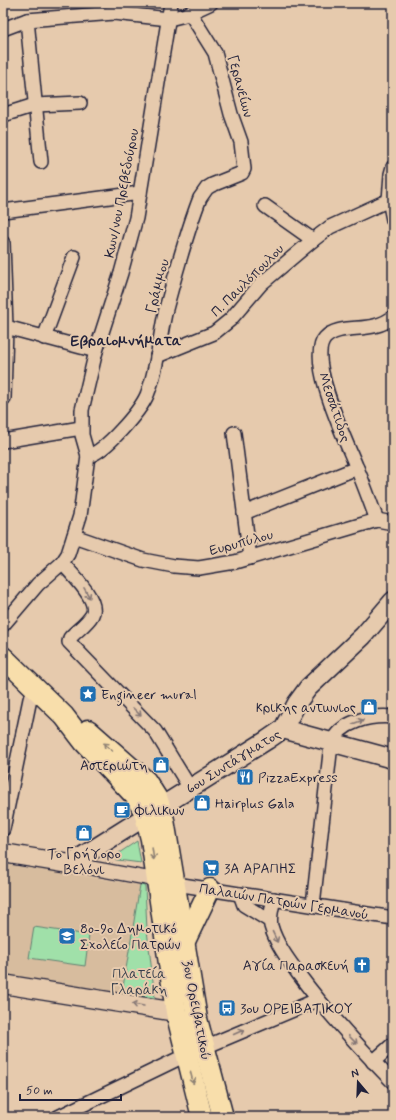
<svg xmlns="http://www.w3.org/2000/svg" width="396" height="1120" font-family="Mynerve,sans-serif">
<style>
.built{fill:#d7bc9e}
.green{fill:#a0e0a9;stroke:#618172}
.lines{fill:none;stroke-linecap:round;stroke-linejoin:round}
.street-casing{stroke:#22223b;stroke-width:16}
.secondary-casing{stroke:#22223b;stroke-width:21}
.primary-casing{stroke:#22223b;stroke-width:23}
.street{stroke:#e6caad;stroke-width:13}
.secondary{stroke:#e6caad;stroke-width:18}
.primary{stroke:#f8deab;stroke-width:20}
.oneway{stroke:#847674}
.oneway2{stroke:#8d8073}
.labels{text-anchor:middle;stroke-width:4;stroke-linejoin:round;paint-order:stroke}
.street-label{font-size:14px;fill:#22223b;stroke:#e6caad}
.poi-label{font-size:14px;fill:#22223b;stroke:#e6caad;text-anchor:start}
.park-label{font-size:14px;fill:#353e4c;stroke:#e6caad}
.neighbourhood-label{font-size:15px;font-weight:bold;fill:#22223b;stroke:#e6caad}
</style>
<rect width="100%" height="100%" fill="#e6caad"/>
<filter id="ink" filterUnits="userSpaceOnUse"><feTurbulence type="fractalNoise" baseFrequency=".025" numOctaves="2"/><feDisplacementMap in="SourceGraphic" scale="8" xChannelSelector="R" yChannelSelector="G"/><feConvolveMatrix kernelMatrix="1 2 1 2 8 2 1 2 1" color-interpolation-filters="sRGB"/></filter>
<g filter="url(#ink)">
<polygon class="built" points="8,864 140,885 122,993 3,974 3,898"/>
<g class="green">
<polygon points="137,841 141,863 110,859"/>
<polygon points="140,885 145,886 147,930 155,998 122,993"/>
<polygon points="34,927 89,935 85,966 29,958"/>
</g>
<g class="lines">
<g class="street-casing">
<g id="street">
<polyline points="27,20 41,162"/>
<polyline points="3,29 27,20 114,13 169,19 185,15 211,3"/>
<polyline points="3,115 35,105 80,103"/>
<polyline points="389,200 393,220"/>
<polyline points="265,206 313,240"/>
<polyline points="3,211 140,193"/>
<polyline points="3,243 6,327 4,398"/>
<polyline points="6,327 96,351"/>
<polyline points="44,338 74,257"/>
<polyline points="157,356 214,333 230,320 261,284 313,240 330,227 389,200 391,174 393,167"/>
<polyline points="234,433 250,558"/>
<polyline points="3,441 81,428"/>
<path d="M88 456C105 452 140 411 147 395 158 368 159 338 166 309 176 272 186 234 200 198L207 188 212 185 242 173 244 169 241 142 231 114 215 53 190 13"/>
<polyline points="88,456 82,435 82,410 96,351 121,273 136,218 171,3"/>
<polyline points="244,513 357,468"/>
<path d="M377 520C370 502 364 484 356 466 347 443 306 359 325 338 340 322 372 335 393 317"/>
<polyline points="74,536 143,560 174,566 199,568 235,562 377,520 393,523"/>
<path d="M62 563C71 573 100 601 92 615 87 624 77 630 70 638L69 642 155 731 190 788"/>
<polyline points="3,625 38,584 62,563 68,554 80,516 88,456"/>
<polyline points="3,829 30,699 36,689"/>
<polyline points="70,864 157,880"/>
<polyline points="176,884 393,918"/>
<polyline points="240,894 244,905 270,921"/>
<path d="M274 899C272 908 269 917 271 926 276 944 289 961 300 976 328 1014 360 1048 393 1082"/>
<path d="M313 905 331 744C340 721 371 715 393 717"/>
<polyline points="373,1062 393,1044"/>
<polyline points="58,1117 186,1055 317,1000"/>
</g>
</g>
<g class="secondary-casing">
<g id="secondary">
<polyline points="283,729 393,759"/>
<polyline points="3,853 70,864 267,740 283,729 297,703 308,688 363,636 393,601"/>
<polyline points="3,984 176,1012"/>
</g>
</g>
<g class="primary-casing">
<g id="primary">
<polyline points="3,657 64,716 84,742 135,796 144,811 151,839 176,1012 202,1117"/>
<polyline points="88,730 146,781 158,800 164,820 197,1019 223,1117"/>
<polyline points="185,941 210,889"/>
</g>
</g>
<use href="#street" class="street"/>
<use href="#secondary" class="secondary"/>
<use href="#primary" class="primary"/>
</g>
<defs><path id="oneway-shaft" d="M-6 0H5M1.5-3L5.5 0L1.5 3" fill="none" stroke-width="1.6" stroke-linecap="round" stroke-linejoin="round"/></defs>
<g class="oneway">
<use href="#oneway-shaft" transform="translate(87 593) rotate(60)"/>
<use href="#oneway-shaft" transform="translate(137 712) rotate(45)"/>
<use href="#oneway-shaft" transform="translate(358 722) rotate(-20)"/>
<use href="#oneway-shaft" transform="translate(275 937) rotate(65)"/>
<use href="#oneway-shaft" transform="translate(138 1005) rotate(-170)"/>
<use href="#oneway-shaft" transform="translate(239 1032) rotate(-24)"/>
<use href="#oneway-shaft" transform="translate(353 1040) rotate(46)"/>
</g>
<g class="oneway2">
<use href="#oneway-shaft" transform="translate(108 747) rotate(-138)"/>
<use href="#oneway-shaft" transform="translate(153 854) rotate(82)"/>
<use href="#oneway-shaft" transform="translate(192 1078) rotate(75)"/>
</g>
</g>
<defs>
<g id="sight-square" transform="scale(0.9)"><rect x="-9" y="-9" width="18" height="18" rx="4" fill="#1f6fb2" stroke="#e6caad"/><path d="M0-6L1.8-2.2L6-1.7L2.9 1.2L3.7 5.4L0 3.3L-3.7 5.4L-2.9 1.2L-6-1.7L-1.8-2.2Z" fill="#fff"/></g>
<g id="shop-square" transform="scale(0.9)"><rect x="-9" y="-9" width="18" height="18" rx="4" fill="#1f6fb2" stroke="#e6caad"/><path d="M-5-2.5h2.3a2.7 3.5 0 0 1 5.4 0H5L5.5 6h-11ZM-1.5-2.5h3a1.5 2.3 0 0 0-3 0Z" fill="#fff"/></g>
<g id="restaurant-square" transform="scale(0.9)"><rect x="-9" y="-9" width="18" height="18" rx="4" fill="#1f6fb2" stroke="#e6caad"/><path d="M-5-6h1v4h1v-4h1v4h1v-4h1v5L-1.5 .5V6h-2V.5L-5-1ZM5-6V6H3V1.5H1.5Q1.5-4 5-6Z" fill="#fff"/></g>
<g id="cafe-square" transform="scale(0.9)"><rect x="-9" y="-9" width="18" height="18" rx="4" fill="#1f6fb2" stroke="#e6caad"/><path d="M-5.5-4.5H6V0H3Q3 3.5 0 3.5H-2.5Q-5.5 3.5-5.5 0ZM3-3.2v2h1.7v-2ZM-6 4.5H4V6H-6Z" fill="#fff"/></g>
<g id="supermarket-square" transform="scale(0.9)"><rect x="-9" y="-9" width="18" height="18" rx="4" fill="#1f6fb2" stroke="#e6caad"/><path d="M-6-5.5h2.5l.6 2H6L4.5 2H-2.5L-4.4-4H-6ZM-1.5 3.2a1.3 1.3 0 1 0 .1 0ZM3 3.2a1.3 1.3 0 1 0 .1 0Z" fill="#fff"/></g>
<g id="school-square" transform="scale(0.9)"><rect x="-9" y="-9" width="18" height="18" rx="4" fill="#1f6fb2" stroke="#e6caad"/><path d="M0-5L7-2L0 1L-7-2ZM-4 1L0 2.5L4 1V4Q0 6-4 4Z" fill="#fff"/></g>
<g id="church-square" transform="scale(0.9)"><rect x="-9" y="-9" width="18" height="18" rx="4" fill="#1f6fb2" stroke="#e6caad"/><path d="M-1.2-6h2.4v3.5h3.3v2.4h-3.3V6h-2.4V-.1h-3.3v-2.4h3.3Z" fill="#fff"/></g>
<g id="bus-square" transform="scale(0.9)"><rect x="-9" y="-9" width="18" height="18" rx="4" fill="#1f6fb2" stroke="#e6caad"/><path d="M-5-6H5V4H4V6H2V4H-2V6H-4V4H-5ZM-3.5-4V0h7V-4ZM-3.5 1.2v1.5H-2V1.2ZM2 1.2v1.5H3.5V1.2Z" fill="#fff"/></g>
</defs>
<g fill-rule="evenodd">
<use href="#sight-square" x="88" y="694"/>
<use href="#shop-square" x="369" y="707"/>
<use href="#shop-square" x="161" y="765"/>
<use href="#restaurant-square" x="245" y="777"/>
<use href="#shop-square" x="202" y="803"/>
<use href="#cafe-square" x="122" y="810"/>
<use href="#shop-square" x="84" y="833"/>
<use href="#supermarket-square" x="211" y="868"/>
<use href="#school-square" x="67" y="936"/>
<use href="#church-square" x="362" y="965"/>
<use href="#bus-square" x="227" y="1008"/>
</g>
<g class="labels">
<g class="street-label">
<text transform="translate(241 86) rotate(75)" y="5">Γερανείων</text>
<text transform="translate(121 193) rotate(-79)" y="5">Κων/νου Πρεβεδούρου</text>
<text transform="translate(247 280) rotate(-45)" y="5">Π. Παυλόπουλου</text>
<text transform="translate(157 286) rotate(-75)" y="5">Γράμμου</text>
<text transform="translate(335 407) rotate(71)" y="5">Μεσσάτιδος</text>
<text transform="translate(241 542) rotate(-15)" y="5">Ευρυπύλου</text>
<text transform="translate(233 761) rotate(-32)" y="5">6ου Συντάγματος</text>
<text transform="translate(284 901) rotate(9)" y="5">Παλαιών Πατρών Γερμανού</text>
<text transform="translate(197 1010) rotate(79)" y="5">3ου Ορειβατικού</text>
</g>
<g class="poi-label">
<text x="101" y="699">Engineer mural</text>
<text x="356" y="712" text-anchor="end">κρικης αντωνιος</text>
<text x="148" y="770" text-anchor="end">Αστεριώτη</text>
<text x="258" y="782">PizzaExpress</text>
<text x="215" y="808">Hairplus Gala</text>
<text x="135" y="815">Φιλικων</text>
<text x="84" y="858" text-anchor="middle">Το Γρήγορο<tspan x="84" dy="16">Βελόνι</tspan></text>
<text x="224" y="873">3Α ΑΡΑΠΗΣ</text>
<text x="80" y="933">8o-9ο Δημοτικό<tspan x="80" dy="16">Σχολείο Πατρών</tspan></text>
<text x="349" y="970" text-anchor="end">Αγία Παρασκευή</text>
<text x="240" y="1013">3ου ΟΡΕΙΒΑΤΙΚΟΥ</text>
</g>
<g class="park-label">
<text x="139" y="978">Πλατεία<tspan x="139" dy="16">Γλαράκη</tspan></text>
</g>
<g class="neighbourhood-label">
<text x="126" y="345">Εβραιομνήματα</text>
</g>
</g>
<rect width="396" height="1120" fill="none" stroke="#e6caad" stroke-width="16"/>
<rect x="8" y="8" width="380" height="1104" fill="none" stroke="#22223b" stroke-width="1.5" filter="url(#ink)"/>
<g transform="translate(358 1082) rotate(341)" stroke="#e6caad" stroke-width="3" paint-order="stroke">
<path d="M0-3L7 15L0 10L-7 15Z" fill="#22223b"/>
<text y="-6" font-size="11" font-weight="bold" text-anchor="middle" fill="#22223b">N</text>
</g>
<path d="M20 1094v6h101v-6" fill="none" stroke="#22223b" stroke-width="2"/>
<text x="26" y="1094" font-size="12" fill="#22223b" stroke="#e6caad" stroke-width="3" paint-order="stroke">50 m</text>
</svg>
